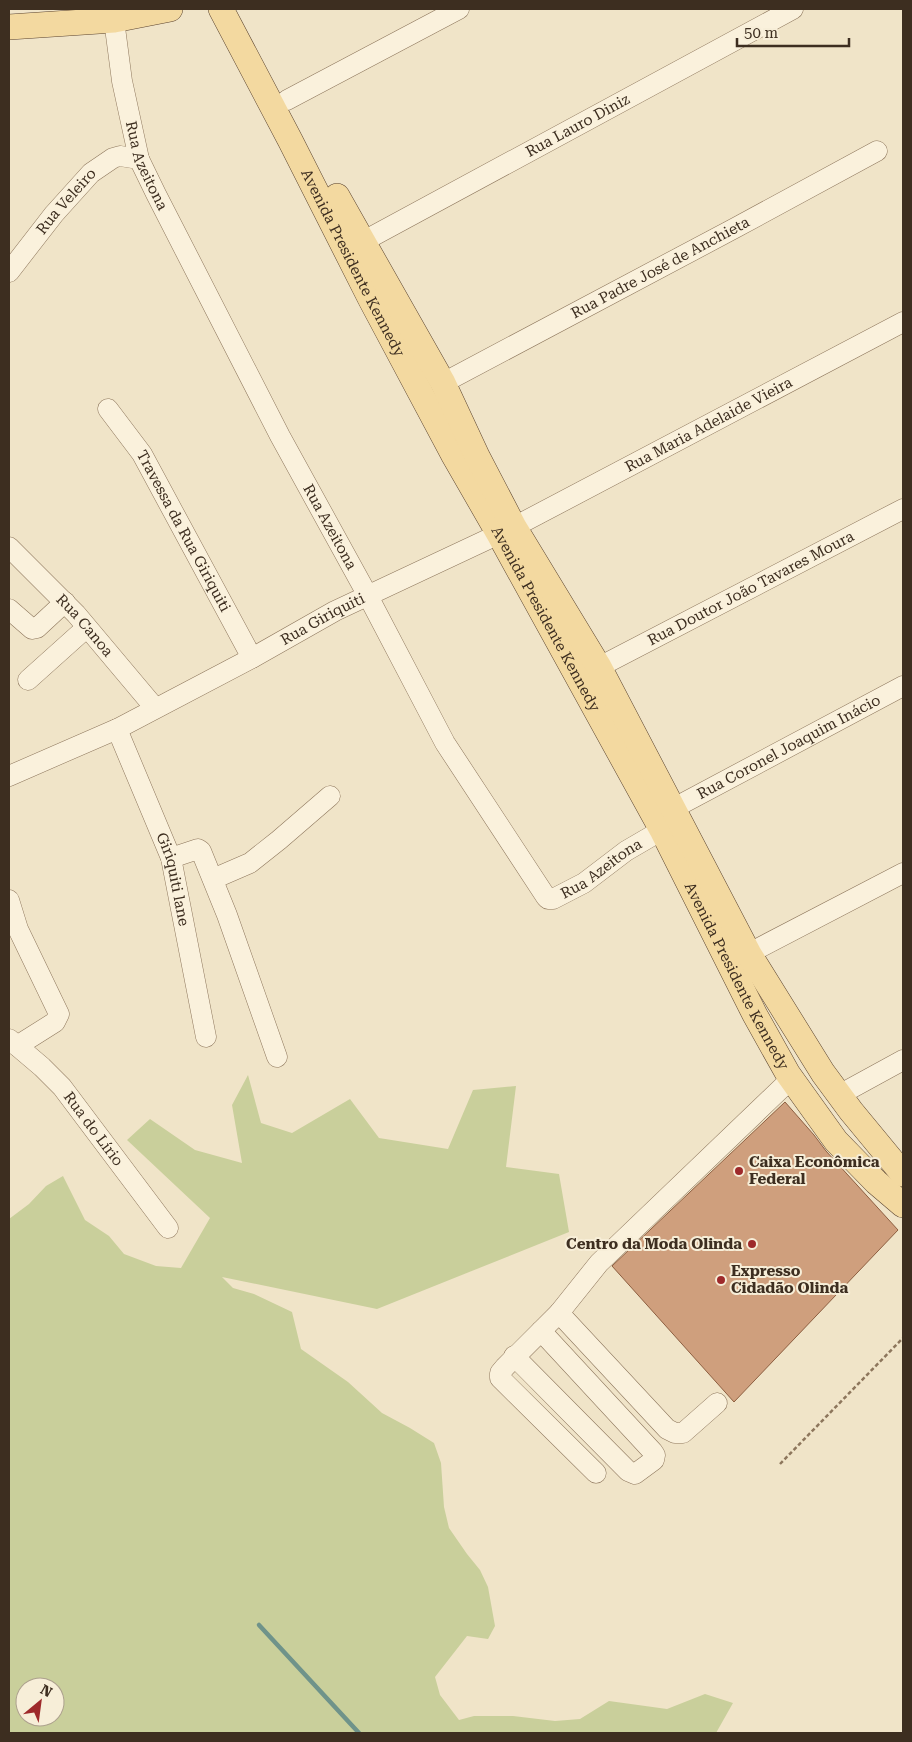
<svg xmlns="http://www.w3.org/2000/svg" width="912" height="1742" font-family="'Roboto Serif',serif">
<style>
.green{fill:#c9cf9b;fill-rule:evenodd}
.lines{fill:none;stroke-linecap:round;stroke-linejoin:round}
.stream{stroke:#6f938a;stroke-width:4.5}
.building{fill:#cf9f7d;stroke:#8d5f41}
.minor-casing{stroke:#8d765c;stroke-width:21}
.major-casing{stroke:#5b4430;stroke-width:26}
.path{stroke:#8d765c;stroke-width:2.5;stroke-dasharray:4 2.5;stroke-linecap:butt}
.minor{stroke:#faf1dc;stroke-width:20}
.major{stroke:#f3d9a0;stroke-width:25}
.poi-dot{fill:#9e2a2b;stroke:#f7eed8;stroke-width:2}
.labels{text-anchor:middle;stroke-width:4;stroke-linejoin:round;paint-order:stroke}
.street-label{font-size:15px;fill:#3d2e20;stroke:#f7eed8}
.poi-label{font-size:15px;font-weight:bold;fill:#3d2e20;stroke:#f7eed8;text-anchor:start}
</style>
<rect width="100%" height="100%" fill="#f0e4c8"/>
<path class="green" d="M248 1075 261 1123 292 1133 350 1099 379 1138 448 1149 473 1090 516 1086 506 1167 559 1174 569 1232 377 1309 222 1277 233 1288 254 1294 292 1312 301 1349 348 1382 382 1413 410 1428 434 1443 441 1463 444 1507 449 1528 467 1554 480 1570 488 1587 495 1626 488 1639 467 1636 435 1677 440 1695 459 1720 474 1716H513L555 1721 580 1719 609 1701 667 1709 705 1694 733 1703 716 1733H9V1219L29 1204 46 1186 63 1176 85 1220 109 1236 124 1254 156 1266 181 1268 210 1218 127 1140 150 1119 195 1150 242 1163 232 1105ZM25 1687H55V1717H25Z"/>
<g class="lines">
<polyline class="stream" points="259,1625 359,1733"/>
</g>
<polygon class="building" points="785,1102 814,1135 826,1151 898,1230 734,1402 612,1266"/>
<g class="lines">
<g class="minor-casing">
<g id="minor">
<path id="s1" d="M109 9 114 20 122 81 139 159 156 194 280 436 368 596 445 743 546 897 548 899H553L584 883 626 851 662 830"/>
<polyline points="287,100 459,9"/>
<path id="s2" d="M362 242 793 9"/>
<path id="s3" d="M9 272 54 214 91 173 113 158 120 156 139 159"/>
<path id="s4" d="M443 383 735 228 877 151"/>
<path id="s5" d="M108 409 142 454 252 658"/>
<path id="s6" d="M514 527 903 322"/>
<path id="s7" d="M9 547 76 614 155 708"/>
<polyline points="9,609 32,629 37,628 65,602"/>
<path id="s8" d="M599 667 903 509"/>
<polyline points="28,680 86,628"/>
<path id="s9" d="M117 729 171 858 206 1037"/>
<path id="s10" d="M9 776 117 729 252 658 335 611 499 534"/>
<path id="s11" d="M674 808 903 686"/>
<polyline points="171,858 198,849 201,851 227,915 277,1057"/>
<polyline points="213,879 250,863 279,840 330,796"/>
<polyline points="9,900 18,929 59,1014 55,1022 17,1046"/>
<polyline points="736,960 903,873"/>
<path id="s12" d="M9 1039 42 1067 62 1087 168 1228"/>
<polyline points="839,1095 903,1060"/>
<polyline points="559,1313 667,1429 675,1433 683,1433 717,1403"/>
<polyline points="514,1356 628,1471 635,1474 654,1460 655,1455 653,1452 541,1331"/>
<polyline points="596,1473 500,1378 500,1373 505,1367 559,1313 599,1263 792,1078"/>
</g>
</g>
<g class="major-casing">
<g id="major">
<path id="s13" d="M221 9 290 140 371 300 453 454 499 534 662 830 755 1015 788 1074 836 1141 876 1182 903 1205"/>
<polyline points="9,27 114,20 170,9"/>
<polyline points="337,196 443,383 477,456 514,527 599,667 749,954 823,1073 851,1111 903,1174"/>
</g>
</g>
<polyline class="path" points="780,1464 903,1338"/>
<use href="#minor" class="minor"/>
<use href="#major" class="major"/>
</g>
<g class="poi-dot">
<circle cx="739" cy="1171" r="5"/>
<circle cx="752" cy="1244" r="5"/>
<circle cx="721" cy="1280" r="5"/>
</g>
<g class="labels">
<g class="street-label">
<text dy="5" stroke="none"><textPath href="#s2" startOffset="245">Rua Lauro Diniz</textPath></text>
<text dy="5" stroke="none"><textPath href="#s1" startOffset="162">Rua Azeitona</textPath></text>
<text dy="5" stroke="none"><textPath href="#s3" startOffset="91">Rua Veleiro</textPath></text>
<text dy="5" stroke="none"><textPath href="#s13" startOffset="286">Avenida Presidente Kennedy</textPath></text>
<text dy="5" stroke="none"><textPath href="#s4" startOffset="246">Rua Padre José de Anchieta</textPath></text>
<text dy="5" stroke="none"><textPath href="#s6" startOffset="220">Rua Maria Adelaide Vieira</textPath></text>
<text dy="5" stroke="none"><textPath href="#s1" startOffset="568">Rua Azeitona</textPath></text>
<text dy="5" stroke="none"><textPath href="#s5" startOffset="144">Travessa da Rua Giriquiti</textPath></text>
<text dy="5" stroke="none"><textPath href="#s8" startOffset="171">Rua Doutor João Tavares Moura</textPath></text>
<text dy="5" stroke="none"><textPath href="#s10" startOffset="351">Rua Giriquiti</textPath></text>
<text dy="5" stroke="none"><textPath href="#s13" startOffset="691">Avenida Presidente Kennedy</textPath></text>
<text dy="5" stroke="none"><textPath href="#s7" startOffset="109">Rua Canoa</textPath></text>
<text dy="5" stroke="none"><textPath href="#s11" startOffset="130">Rua Coronel Joaquim Inácio</textPath></text>
<text dy="5" stroke="none"><textPath href="#s1" startOffset="1062">Rua Azeitona</textPath></text>
<text dy="5" stroke="none"><textPath href="#s9" startOffset="161">Giriquiti lane</textPath></text>
<text dy="5" stroke="none"><textPath href="#s13" startOffset="1096">Avenida Presidente Kennedy</textPath></text>
<text dy="5" stroke="none"><textPath href="#s12" startOffset="124">Rua do Lírio</textPath></text>
</g>
<g class="poi-label">
<text x="749" y="1167">Caixa Econômica<tspan x="749" dy="17">Federal</tspan></text>
<text x="742" y="1249" text-anchor="end">Centro da Moda Olinda</text>
<text x="731" y="1276">Expresso<tspan x="731" dy="17">Cidadão Olinda</tspan></text>
</g>
</g>
<rect width="912" height="1742" fill="none" stroke="#3d2e20" stroke-width="20"/>
<g transform="translate(40 1702) rotate(29)"><circle r="24" fill="#f7eed8" stroke="#ada18e"/>
<path d="M0-4L9 19L0 12L-9 19Z" fill="#9e2a2b"/>
<text y="-8" font-size="14" font-weight="bold" text-anchor="middle" fill="#3d2e20">N</text>
</g>
<path d="M737 38v8h112v-8" fill="none" stroke="#3d2e20" stroke-width="2.5"/>
<text x="744" y="38" font-size="15" fill="#3d2e20" stroke="#f7eed8" stroke-width="4" paint-order="stroke">50 m</text>
</svg>
